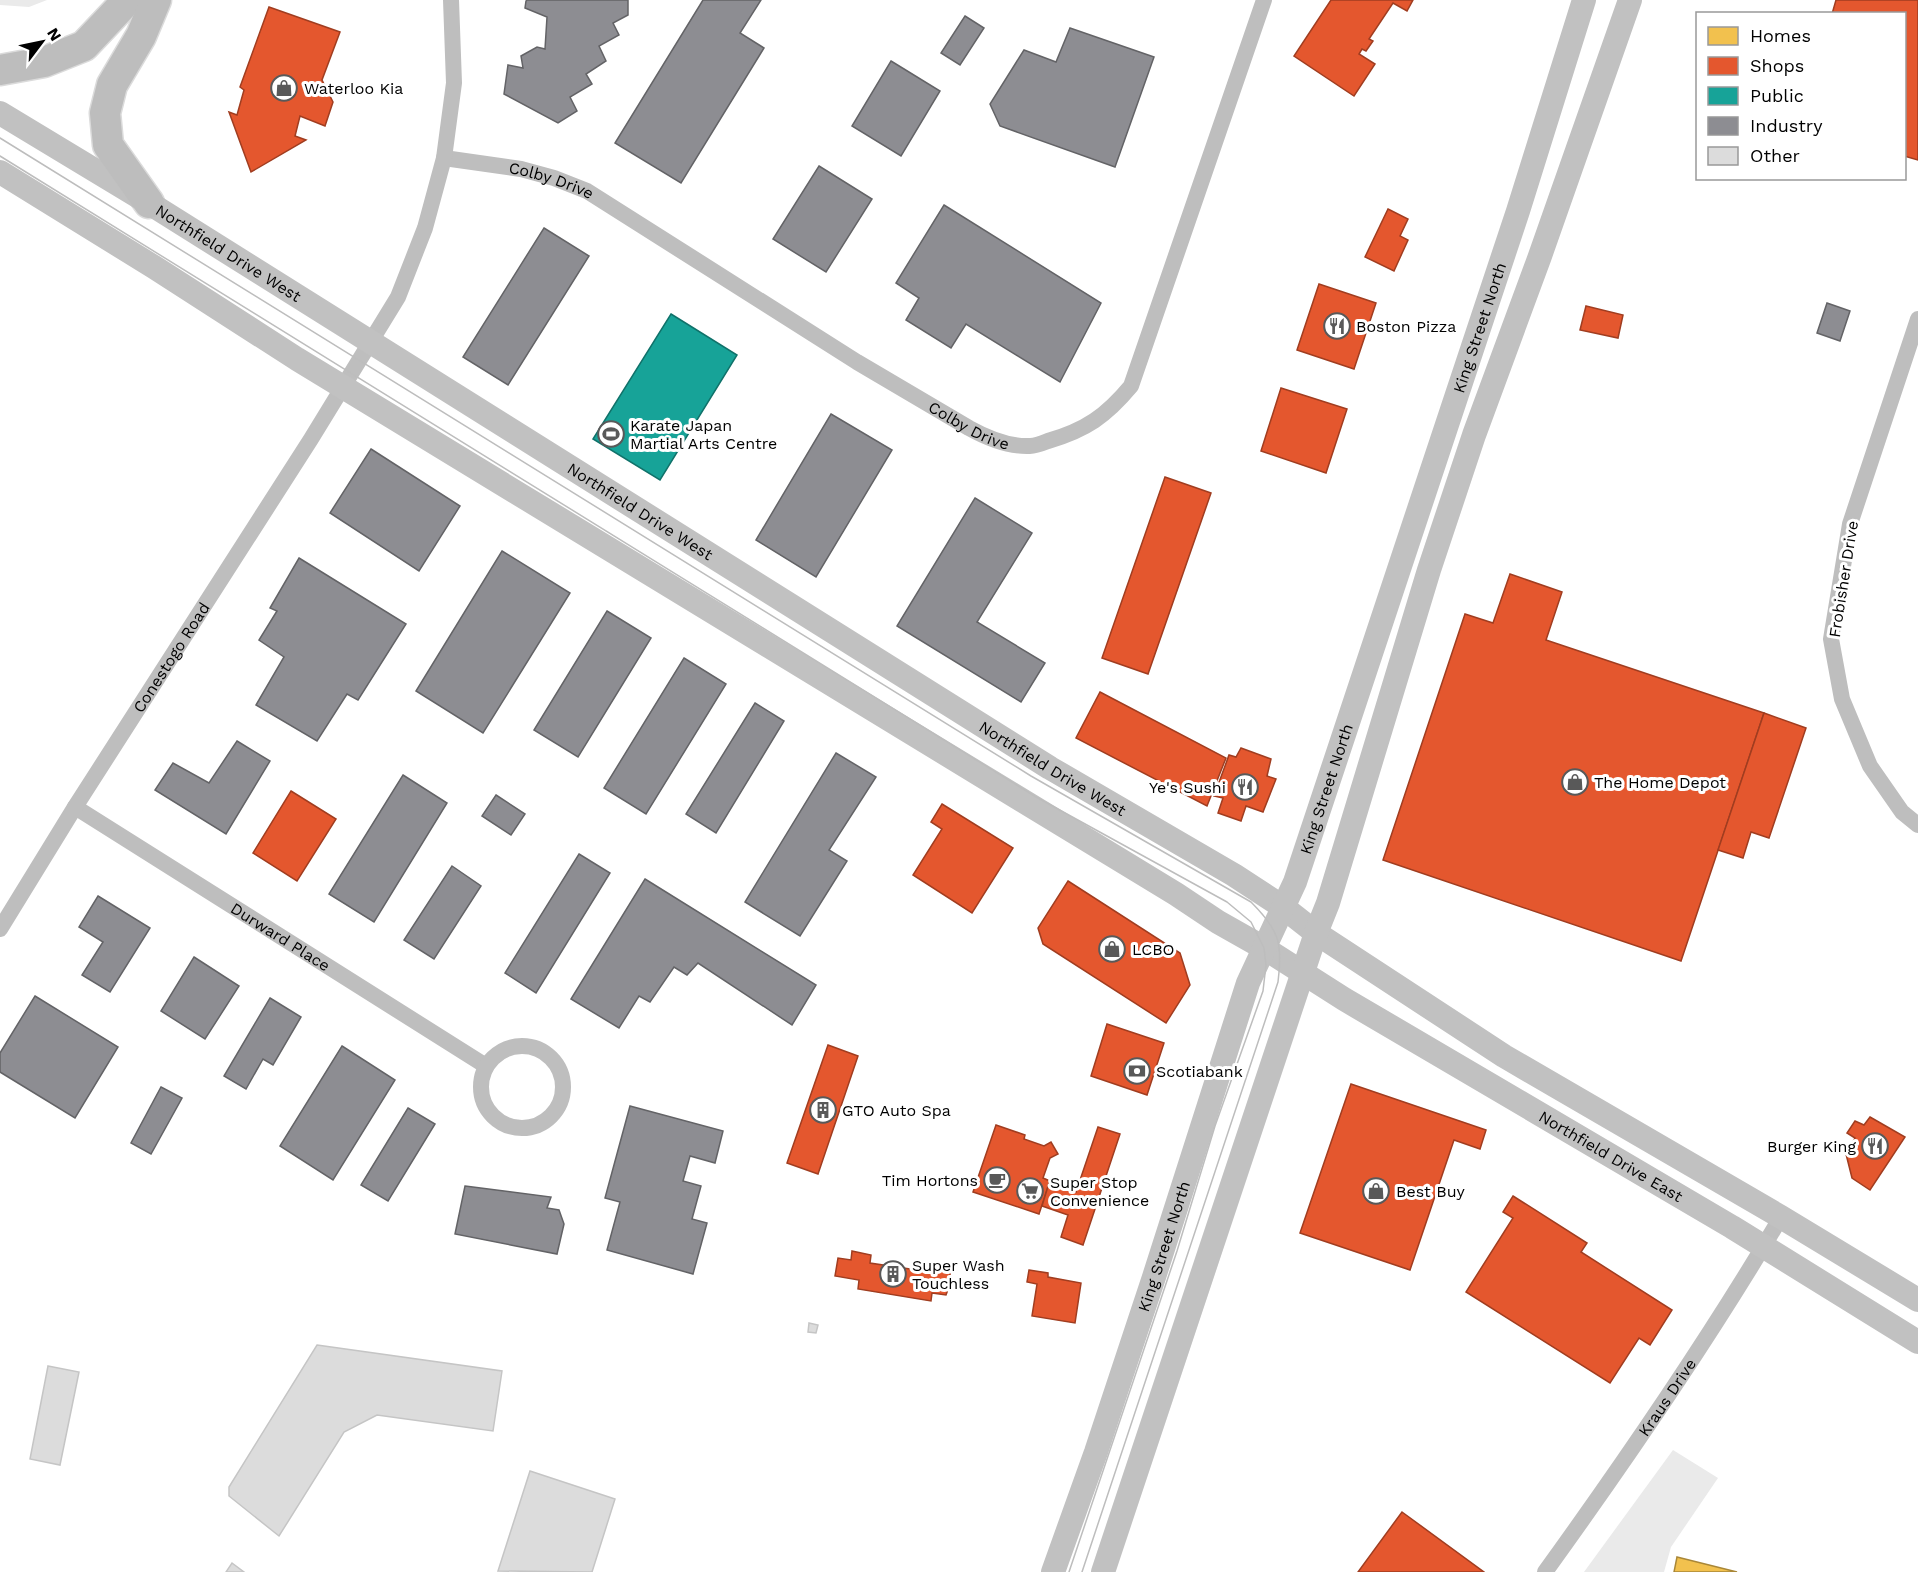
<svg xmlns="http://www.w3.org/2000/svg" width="1918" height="1572" font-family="'Work Sans',sans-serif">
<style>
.green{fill:#eaeaea}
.homes{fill:#f2c14e;stroke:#a98737;stroke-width:1.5}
.shops{fill:#e4572e;stroke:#a03d20;stroke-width:1.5}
.public{fill:#17a398;stroke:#10726a;stroke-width:1.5}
.industry{fill:#8d8d92;stroke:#636366;stroke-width:1.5}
.building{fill:#dcdcdc;stroke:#c5c5c5;stroke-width:1.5}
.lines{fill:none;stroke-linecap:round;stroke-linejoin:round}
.motorway-casing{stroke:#dbdbdb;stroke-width:33}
.minor{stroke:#bebebe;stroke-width:16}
.secondary{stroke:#c1c1c1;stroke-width:24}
.motorway{stroke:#bdbdbd;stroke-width:30}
.tram{stroke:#bdbdbd;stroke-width:1.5}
.labels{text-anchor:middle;stroke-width:6;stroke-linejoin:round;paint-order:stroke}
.poi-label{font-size:16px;fill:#000;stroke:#fff;text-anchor:start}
.street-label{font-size:16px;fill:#000;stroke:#fff}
</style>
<rect width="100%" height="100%" fill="#fff"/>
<g class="green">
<polygon points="0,0 47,0 29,7 0,5"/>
<polygon points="1673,1450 1718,1478 1671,1547 1664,1572 1584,1572"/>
</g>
<polygon class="homes" points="1677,1557 1737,1572 1674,1572"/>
<g class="shops">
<polygon points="1331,0 1413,0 1407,11 1393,3 1369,39 1373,41 1366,51 1362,49 1359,54 1375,64 1354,96 1294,56"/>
<polygon points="1836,0 1918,0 1918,160 1904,156 1904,14 1832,14"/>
<polygon points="269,7 340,32 322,80 333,102 325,126 300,116 295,136 306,140 251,172 229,112 237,115 244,90 240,87"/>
<polygon points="1388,209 1408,219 1400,236 1408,240 1394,271 1365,257"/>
<polygon points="1319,284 1376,303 1354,369 1297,350"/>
<polygon points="1586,306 1623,315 1618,338 1580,330"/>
<polygon points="1281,388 1347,409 1326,473 1261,451"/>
<polygon points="1165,477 1211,493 1148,674 1102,658"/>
<polygon points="1510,574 1562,592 1546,640 1764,713 1681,961 1383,860 1465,614 1493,623"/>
<polygon points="1100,692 1226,758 1207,806 1076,738"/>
<polygon points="1764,713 1806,728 1769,838 1751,832 1743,858 1718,850"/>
<polygon points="1241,748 1271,759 1267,776 1276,779 1263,812 1246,806 1241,821 1218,813 1223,798 1214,796 1229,755 1236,757"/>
<polygon points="291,791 336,819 297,881 253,853"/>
<polygon points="942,804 1013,848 972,913 913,875 942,829 931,822"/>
<polygon points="1068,881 1180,953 1190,985 1166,1023 1043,944 1038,928"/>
<polygon points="1107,1024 1164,1043 1147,1095 1091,1076"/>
<polygon points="828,1045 858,1056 818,1174 787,1163"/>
<polygon points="1351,1084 1486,1130 1480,1149 1454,1140 1410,1270 1300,1233"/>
<polygon points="1870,1117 1905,1137 1870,1190 1852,1178 1846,1154 1855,1138 1847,1133 1855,1121 1864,1125"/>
<polygon points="996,1125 1025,1135 1024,1139 1044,1146 1051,1142 1058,1154 1050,1158 1043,1178 1050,1181 1039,1214 973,1192"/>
<polygon points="1098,1127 1120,1134 1083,1245 1061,1237 1068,1215 1042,1206 1049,1183 1076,1192"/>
<polygon points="1513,1196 1587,1243 1581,1252 1672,1310 1650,1345 1639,1338 1610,1383 1466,1292 1513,1218 1503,1212"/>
<polygon points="852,1251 871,1255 870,1263 930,1272 931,1267 950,1270 950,1284 946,1295 932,1293 931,1301 858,1289 859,1280 835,1276 838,1258 851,1260"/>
<polygon points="1029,1270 1048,1273 1048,1277 1081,1283 1075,1323 1032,1316 1037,1284 1027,1282"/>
<polygon points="1402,1512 1484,1572 1358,1572"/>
</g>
<polygon class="public" points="671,314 737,355 660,480 593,439"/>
<g class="industry">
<polygon points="527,0 628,0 628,15 613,23 619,35 599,46 606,61 586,74 592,84 570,97 577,111 558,123 504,94 508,65 523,68 521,56 537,47 545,49 547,17 525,8 526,1"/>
<polygon points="703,0 761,0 740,33 764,48 681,183 615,143"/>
<polygon points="965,16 984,28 960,65 941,53"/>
<polygon points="1070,28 1154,57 1115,167 1000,126 990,104 1024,50 1056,62"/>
<polygon points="891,61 940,91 901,156 852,126"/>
<polygon points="819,166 872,199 826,272 773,239"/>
<polygon points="944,205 1101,303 1060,382 966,324 951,348 906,320 919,298 896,283"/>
<polygon points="544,228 589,256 508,385 463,357"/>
<polygon points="1827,303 1850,311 1840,341 1817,333"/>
<polygon points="831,414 892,450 816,577 756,540"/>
<polygon points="371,449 460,506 419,571 330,513"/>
<polygon points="975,498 1032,533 977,622 1045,663 1021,702 897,626"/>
<polygon points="502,551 570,593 483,733 416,691"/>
<polygon points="299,558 406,624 358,700 347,694 317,741 256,705 284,657 259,640 277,611 270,608"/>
<polygon points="607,611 651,638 578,757 534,730"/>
<polygon points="684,658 726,684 646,814 604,788"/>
<polygon points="755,703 784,721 716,833 686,814"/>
<polygon points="237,741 270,761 226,834 155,790 173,763 209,783"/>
<polygon points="836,753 876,777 829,850 847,861 800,936 745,902"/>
<polygon points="403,775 447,803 374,922 329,894"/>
<polygon points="496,795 525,814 511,835 482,816"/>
<polygon points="579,854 610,873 536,993 505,973"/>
<polygon points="452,866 481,886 434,959 404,940"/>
<polygon points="645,879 816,985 792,1025 698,963 687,975 674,967 650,1002 639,996 619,1028 571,999"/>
<polygon points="98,896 150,928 110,992 82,975 103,942 79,927"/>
<polygon points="194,957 239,986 205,1039 161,1011"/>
<polygon points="35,996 118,1047 75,1118 0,1072 0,1053"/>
<polygon points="270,998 301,1017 273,1065 263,1059 246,1089 224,1076"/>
<polygon points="342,1046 395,1080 333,1180 280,1146"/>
<polygon points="161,1087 182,1098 151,1154 131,1143"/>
<polygon points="630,1106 723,1131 715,1163 690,1156 683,1181 701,1186 692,1219 707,1223 693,1274 607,1250 620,1202 605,1198"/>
<polygon points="408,1108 435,1124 388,1201 361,1185"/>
<polygon points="465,1186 551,1197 547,1208 559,1210 564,1224 557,1254 455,1234"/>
</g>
<g class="building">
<polygon points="809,1323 818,1325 816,1333 808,1332"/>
<polygon points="317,1345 502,1371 493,1431 377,1415 344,1432 279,1536 229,1496 229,1487"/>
<polygon points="48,1366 79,1372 60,1465 30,1459"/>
<polygon points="530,1471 615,1499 592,1572 498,1571"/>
<polygon points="232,1563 244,1572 226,1572"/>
</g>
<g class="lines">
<g class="motorway-casing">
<g id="motorway">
<polyline points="0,70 44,62 84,46 121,7 125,0"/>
<polyline points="149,203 108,145 105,113 112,85 141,36 156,0"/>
</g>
</g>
<g class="minor">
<path id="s1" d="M444 158 521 169 554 178 587 191 857 362 969 428C987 438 1009 447 1030 446 1036 446 1043 443 1048 441 1086 430 1106 416 1131 386L1264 0"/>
<polyline points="1918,319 1850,524 1831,639 1842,699 1870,766 1902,812 1918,825"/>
<path id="s2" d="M75 807 486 1066"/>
<path id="s3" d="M0 929 75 807 311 439 398 297 425 228 444 158 454 83 451 0"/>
<circle cx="522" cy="1087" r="41"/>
<path id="s4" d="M1545 1572C1628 1457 1709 1339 1781 1217"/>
</g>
<g class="secondary">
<path id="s5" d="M0 113 149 203 1050 768 1234 875 1283 907 1316 933 1504 1056 1781 1217 1918 1300"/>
<path id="s6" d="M0 172 154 267 297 359 1176 894 1218 922 1264 948 1344 999 1732 1227 1918 1342"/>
<path id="s7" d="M1053 1572 1096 1452 1154 1277 1248 983 1295 882 1518 211 1584 0"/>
<polyline points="1103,1572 1316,933 1328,903 1429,570 1474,435 1540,256 1630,0"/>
</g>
<use href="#motorway" class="motorway"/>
<g class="tram">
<path d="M0 138 1031 776 1251 902C1279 930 1283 943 1278 982L1082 1572"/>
<polyline points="0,156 1036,797 1227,902 1251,922 1264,948 1266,965 1263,991 1215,1126 1177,1251 1069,1572"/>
</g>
</g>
<defs>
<g id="shop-ring" transform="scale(1.35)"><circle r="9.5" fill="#fff" stroke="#595959" stroke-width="1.5"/><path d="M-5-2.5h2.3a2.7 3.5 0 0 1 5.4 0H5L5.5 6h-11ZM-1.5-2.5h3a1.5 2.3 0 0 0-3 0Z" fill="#595959"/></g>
<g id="restaurant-ring" transform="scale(1.35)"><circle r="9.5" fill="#fff" stroke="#595959" stroke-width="1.5"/><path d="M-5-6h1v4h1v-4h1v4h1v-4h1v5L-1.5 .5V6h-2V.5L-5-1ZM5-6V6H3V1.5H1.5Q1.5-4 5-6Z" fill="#595959"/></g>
<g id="stadium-ring" transform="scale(1.35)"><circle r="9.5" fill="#fff" stroke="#595959" stroke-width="1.5"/><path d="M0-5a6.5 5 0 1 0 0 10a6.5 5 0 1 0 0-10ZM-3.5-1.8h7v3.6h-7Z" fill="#595959"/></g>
<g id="bank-ring" transform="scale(1.35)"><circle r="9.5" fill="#fff" stroke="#595959" stroke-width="1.5"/><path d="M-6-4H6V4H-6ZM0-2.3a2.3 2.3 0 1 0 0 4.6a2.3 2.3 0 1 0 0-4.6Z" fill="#595959"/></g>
<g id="building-ring" transform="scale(1.35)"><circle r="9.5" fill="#fff" stroke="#595959" stroke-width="1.5"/><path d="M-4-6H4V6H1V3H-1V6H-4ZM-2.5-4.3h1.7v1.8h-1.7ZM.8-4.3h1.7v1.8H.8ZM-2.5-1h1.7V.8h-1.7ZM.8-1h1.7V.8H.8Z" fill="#595959"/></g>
<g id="cafe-ring" transform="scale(1.35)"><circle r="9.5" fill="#fff" stroke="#595959" stroke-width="1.5"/><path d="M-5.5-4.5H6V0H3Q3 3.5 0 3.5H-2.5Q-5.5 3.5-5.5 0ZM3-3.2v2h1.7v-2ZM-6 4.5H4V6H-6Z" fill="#595959"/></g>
<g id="supermarket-ring" transform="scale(1.35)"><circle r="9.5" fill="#fff" stroke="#595959" stroke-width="1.5"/><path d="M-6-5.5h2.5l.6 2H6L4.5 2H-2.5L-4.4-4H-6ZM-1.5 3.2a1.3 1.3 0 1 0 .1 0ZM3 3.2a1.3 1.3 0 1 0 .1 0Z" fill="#595959"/></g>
</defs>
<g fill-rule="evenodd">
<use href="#shop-ring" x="284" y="88"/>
<use href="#restaurant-ring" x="1337" y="326"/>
<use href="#stadium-ring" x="611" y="434"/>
<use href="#shop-ring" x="1575" y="782"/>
<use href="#restaurant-ring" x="1245" y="787"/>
<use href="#shop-ring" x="1112" y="949"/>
<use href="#bank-ring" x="1137" y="1071"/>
<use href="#building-ring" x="823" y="1110"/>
<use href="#restaurant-ring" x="1875" y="1146"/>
<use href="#cafe-ring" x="997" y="1180"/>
<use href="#supermarket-ring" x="1030" y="1191"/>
<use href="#shop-ring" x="1376" y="1191"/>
<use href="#building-ring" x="893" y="1274"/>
</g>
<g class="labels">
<g class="poi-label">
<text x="304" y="94">Waterloo Kia</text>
<text x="1356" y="332">Boston Pizza</text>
<text x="630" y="431">Karate Japan<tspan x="630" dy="18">Martial Arts Centre</tspan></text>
<text x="1594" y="788">The Home Depot</text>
<text x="1226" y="793" text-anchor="end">Ye's Sushi</text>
<text x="1132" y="955">LCBO</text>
<text x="1156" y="1077">Scotiabank</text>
<text x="842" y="1116">GTO Auto Spa</text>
<text x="1856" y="1152" text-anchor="end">Burger King</text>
<text x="978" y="1186" text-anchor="end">Tim Hortons</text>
<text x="1050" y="1188">Super Stop<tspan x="1050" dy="18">Convenience</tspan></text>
<text x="1396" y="1197">Best Buy</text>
<text x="912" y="1271">Super Wash<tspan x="912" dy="18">Touchless</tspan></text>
</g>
<g class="street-label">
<text dy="6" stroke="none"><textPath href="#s1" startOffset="110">Colby Drive</textPath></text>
<text dy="6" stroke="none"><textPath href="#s5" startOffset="268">Northfield Drive West</textPath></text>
<text dy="6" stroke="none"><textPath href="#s7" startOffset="1316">King Street North</textPath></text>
<text dy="6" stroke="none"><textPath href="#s1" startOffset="596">Colby Drive</textPath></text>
<text dy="6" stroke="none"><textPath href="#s5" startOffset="754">Northfield Drive West</textPath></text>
<text transform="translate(1843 579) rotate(-81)" y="6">Frobisher Drive</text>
<text dy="6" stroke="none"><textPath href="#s3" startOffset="321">Conestogo Road</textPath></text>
<text dy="6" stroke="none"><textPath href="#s5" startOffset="1240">Northfield Drive West</textPath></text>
<text dy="6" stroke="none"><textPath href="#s7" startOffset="830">King Street North</textPath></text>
<text dy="6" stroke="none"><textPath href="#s2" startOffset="243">Durward Place</textPath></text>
<text dy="6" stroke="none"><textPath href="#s6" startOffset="1888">Northfield Drive East</textPath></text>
<text dy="6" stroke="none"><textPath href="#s7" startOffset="344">King Street North</textPath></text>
<text dy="6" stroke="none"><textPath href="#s4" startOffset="213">Kraus Drive</textPath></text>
</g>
</g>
<rect x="1696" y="12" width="210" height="168" fill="#ffffff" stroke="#999999" stroke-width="1.5"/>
<rect x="1708" y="27" width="30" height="18" fill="#f2c14e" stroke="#999999" stroke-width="1.5"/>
<text x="1750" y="42" font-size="18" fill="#000000">Homes</text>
<rect x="1708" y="57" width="30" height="18" fill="#e4572e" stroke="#999999" stroke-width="1.5"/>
<text x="1750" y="72" font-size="18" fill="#000000">Shops</text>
<rect x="1708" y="87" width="30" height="18" fill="#17a398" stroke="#999999" stroke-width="1.5"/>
<text x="1750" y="102" font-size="18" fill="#000000">Public</text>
<rect x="1708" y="117" width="30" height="18" fill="#8d8d92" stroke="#999999" stroke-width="1.5"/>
<text x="1750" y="132" font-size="18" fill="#000000">Industry</text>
<rect x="1708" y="147" width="30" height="18" fill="#dcdcdc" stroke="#999999" stroke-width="1.5"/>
<text x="1750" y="162" font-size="18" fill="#000000">Other</text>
<g transform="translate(42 42) rotate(58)" stroke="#ffffff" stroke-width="4.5" paint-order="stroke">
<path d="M0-4.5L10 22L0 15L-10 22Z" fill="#000000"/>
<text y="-9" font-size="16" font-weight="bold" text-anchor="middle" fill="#000000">N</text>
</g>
</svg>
